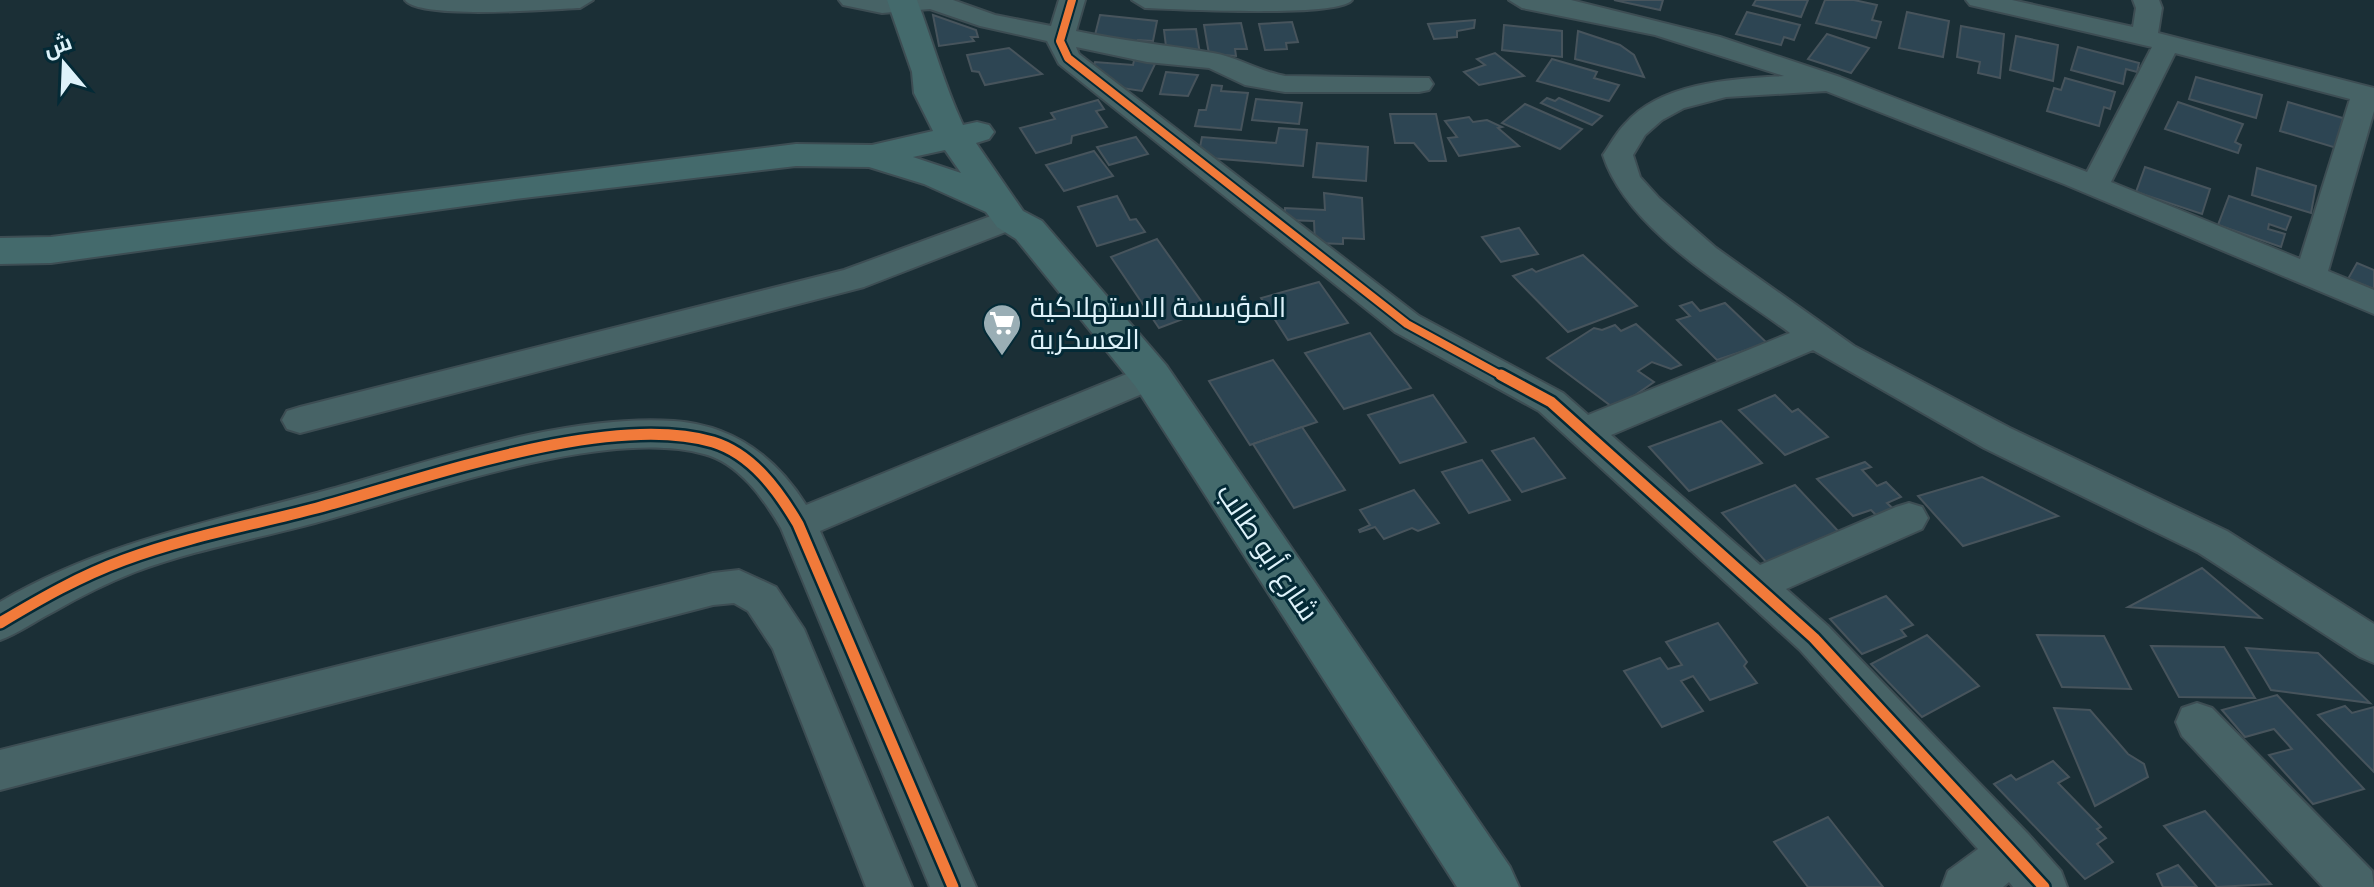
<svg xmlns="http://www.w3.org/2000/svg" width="2374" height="887" font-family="'Source Serif 4',Cairo,serif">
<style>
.building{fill:#2d4553;stroke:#47545c;stroke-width:2}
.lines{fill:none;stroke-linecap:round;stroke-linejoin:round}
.street-casing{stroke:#3d4d53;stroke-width:4}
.secondary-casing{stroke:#3d4d53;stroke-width:4}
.street{fill:#476366;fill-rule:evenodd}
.secondary{fill:#446a6c;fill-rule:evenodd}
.cycleway-far1-casing{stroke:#042a36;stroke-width:12}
.cycleway-casing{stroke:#042a36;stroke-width:16}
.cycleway-far1{stroke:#f17a3a;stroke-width:8}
.cycleway{stroke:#f17a3a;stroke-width:11}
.labels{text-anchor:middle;stroke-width:6;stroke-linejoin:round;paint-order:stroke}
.poi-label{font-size:28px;fill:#def2fa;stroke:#042a36;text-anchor:start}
.street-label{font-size:28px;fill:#def2fa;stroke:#042a36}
</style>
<rect width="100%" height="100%" fill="#1b2f36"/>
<g class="building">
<polygon points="1614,0 1663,0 1660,10"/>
<polygon points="1756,0 1808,0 1801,17 1753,5"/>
<polygon points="1825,0 1854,0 1877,5 1872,20 1881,22 1876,38 1816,23"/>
<polygon points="1747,12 1800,25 1794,40 1784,37 1781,45 1736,34"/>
<polygon points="1907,12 1949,21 1943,57 1899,48"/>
<polygon points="933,15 976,30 978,37 971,37 974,41 939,46"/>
<polygon points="1100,15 1157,21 1153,41 1138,40 1137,46 1094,39"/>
<polygon points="1475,20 1474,28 1457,31 1457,37 1434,39 1428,24"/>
<polygon points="1292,22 1298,42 1286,43 1287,49 1265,50 1259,24"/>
<polygon points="1241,23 1247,49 1235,49 1236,56 1209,54 1204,25"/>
<polygon points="1504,25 1562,31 1562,57 1502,50"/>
<polygon points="1961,26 2004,34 2000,78 1978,73 1980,62 1957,57"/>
<polygon points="1196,29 1200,54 1167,55 1164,30"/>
<polygon points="1578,31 1620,45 1634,55 1644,77 1575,59"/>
<polygon points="1827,34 1869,48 1851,73 1808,59"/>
<polygon points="2016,36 2058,45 2053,81 2010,70"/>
<polygon points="2078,47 2139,63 2137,72 2126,69 2123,84 2071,70"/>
<polygon points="1009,48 1042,74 985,85 979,72 972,71 967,55"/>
<polygon points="1495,53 1524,76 1479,85 1464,72 1485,65 1477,59"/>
<polygon points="1135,56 1155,64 1142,91 1108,86 1092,72 1095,62 1133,65"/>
<polygon points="1552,59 1597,72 1594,78 1619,85 1609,101 1537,81"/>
<polygon points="1166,72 1198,75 1188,96 1160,94"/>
<polygon points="2196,77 2262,95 2256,118 2189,99"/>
<polygon points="2065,78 2115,92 2110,109 2104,107 2099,126 2047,111 2054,88 2061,90"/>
<polygon points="1212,85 1222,86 1221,91 1248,93 1241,130 1195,126 1199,110 1206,110"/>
<polygon points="1547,98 1555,101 1559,98 1602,116 1592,125 1541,103"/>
<polygon points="1256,99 1302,103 1299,124 1252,120"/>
<polygon points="1098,100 1104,109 1096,111 1107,127 1072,136 1071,143 1036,153 1020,128 1055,119 1051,113"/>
<polygon points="2178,102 2243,124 2235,142 2241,145 2238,153 2165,129"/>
<polygon points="2288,102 2346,119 2340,149 2280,131"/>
<polygon points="1525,104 1582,129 1560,149 1502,123"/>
<polygon points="1390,114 1436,114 1446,161 1429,161 1414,143 1395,143"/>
<polygon points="1469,117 1473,122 1487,120 1502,127 1498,128 1519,146 1459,156 1448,138 1457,137 1445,121"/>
<polygon points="1279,128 1307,130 1303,166 1198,157 1202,137 1276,143"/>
<polygon points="1136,137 1148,154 1109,165 1097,147"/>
<polygon points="1317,143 1368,147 1366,181 1313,177"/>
<polygon points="1094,151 1113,176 1064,191 1046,165"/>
<polygon points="2145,167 2210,189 2202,214 2136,192"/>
<polygon points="2257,168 2316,186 2311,213 2252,195"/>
<polygon points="1324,193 1362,198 1364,239 1343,238 1343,244 1315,243 1314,221 1285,220 1285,208 1325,210"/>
<polygon points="1117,196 1130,220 1136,219 1145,232 1097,246 1078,207"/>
<polygon points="2229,196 2291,217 2286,230 2269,224 2268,229 2285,234 2281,247 2218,225"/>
<polygon points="1519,228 1538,254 1501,262 1482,237"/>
<polygon points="1157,239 1204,305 1179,313 1183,319 1159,328 1111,257"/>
<polygon points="1583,255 1637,306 1568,332 1513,276 1532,269 1536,272"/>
<polygon points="2357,263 2374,270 2374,289 2348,279"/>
<polygon points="1319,282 1348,323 1288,340 1261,298"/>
<polygon points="1692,302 1700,311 1725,303 1767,343 1717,360 1677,320 1690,316 1680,306"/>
<polygon points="1636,324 1681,365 1671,369 1652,362 1638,371 1654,382 1615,409 1547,358 1594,328 1602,330 1615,325 1621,331"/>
<polygon points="1370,333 1411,388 1344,409 1305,353"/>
<polygon points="1273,360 1317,422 1250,445 1209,381"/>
<polygon points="1433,395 1466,442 1400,463 1368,415"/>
<polygon points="1775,395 1792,412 1798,409 1828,437 1785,455 1739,410"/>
<polygon points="1721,421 1762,463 1689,491 1649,447"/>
<polygon points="1302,427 1345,490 1294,508 1253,444"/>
<polygon points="1534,438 1565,478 1522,492 1492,451"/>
<polygon points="1482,460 1510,500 1469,513 1442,472"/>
<polygon points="1865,462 1871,467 1862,470 1877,486 1886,482 1901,497 1887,503 1898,513 1881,520 1871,510 1853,516 1817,479"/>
<polygon points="1982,477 2058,516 1963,546 1918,496"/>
<polygon points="1795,485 1839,532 1768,564 1722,513"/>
<polygon points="1414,490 1439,523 1418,531 1412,528 1384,539 1375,527 1360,532 1359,530 1370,525 1360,510"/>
<polygon points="2202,568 2261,618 2128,607"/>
<polygon points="1886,596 1913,625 1901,630 1906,636 1862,654 1830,619"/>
<polygon points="1718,623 1747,662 1744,666 1757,683 1710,700 1693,676 1681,681 1703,711 1662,727 1624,671 1660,658 1668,669 1682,665 1666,642"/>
<polygon points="1927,635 1979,686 1922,717 1871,664"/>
<polygon points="2037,635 2104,636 2131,689 2062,687"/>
<polygon points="2151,646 2224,647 2255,698 2179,697"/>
<polygon points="2246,648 2318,653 2370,703 2271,690"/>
<polygon points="2277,695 2364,789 2313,804 2269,755 2292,749 2274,729 2245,737 2222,710"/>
<polygon points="2345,706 2352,713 2374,707 2374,772 2318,715"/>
<polygon points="2054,708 2090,710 2128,754 2144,764 2148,777 2095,806"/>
<polygon points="2053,761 2069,777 2058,783 2101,827 2097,829 2106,838 2097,844 2113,862 2085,879 1994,784 2011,775 2016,780"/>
<polygon points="2205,811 2271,884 2217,887 2164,826"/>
<polygon points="1828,817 1883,887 1808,887 1774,842"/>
<polygon points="2178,865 2197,887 2163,887 2157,874"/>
</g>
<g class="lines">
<g class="street-casing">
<g id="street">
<path d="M405 0H593L580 8C552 9 419 20 405 0Z"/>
<path d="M839 0H953L995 15 1051 26 1059 0H1085L1076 31C1122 41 1167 45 1213 53 1238 57 1260 72 1285 76L1429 78 1433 84 1429 90 1419 92H1285L1245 85 1209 68 1147 62 1076 47 1079 54 1419 316 1563 393 1588 415 1790 333C1729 288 1627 230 1603 155 1610 145 1616 133 1625 124 1661 82 1732 79 1784 76L1655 35 1522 8 1509 0H1571L1720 37 1840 77 2087 172 2152 47 1970 5 1966 0H2012L2133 27 2136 8 2133 0H2159L2162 8 2158 33 2374 88V111L2328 271 2374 290V314L2064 184 1826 91 1726 97 1684 108 1662 120 1645 135 1633 155 1640 177 1659 198 1716 248 1854 346 2010 428 2227 531 2374 624V663L2360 657 2199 553 1984 448 1813 350 1611 435 1760 565 1896 507 1909 503 1922 507 1928 518 1922 529 1786 589 1828 626 2029 835 2061 871 2067 887H2013L2009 882 2003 887H1942L1948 871 1978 849 1800 650 1539 411 1395 332 1059 64 1047 41 980 26 930 9 882 13 843 5ZM2175 53 2350 99 2300 259 2111 182Z"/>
<path d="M1132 0H1352C1339 18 1175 9 1145 8Z"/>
<polygon points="1010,209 1021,212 1025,219 1021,226 864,287 300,433 287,429 282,420 287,411 300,407 844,270"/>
<path d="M1151 364 1163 367 1168 376 1163 385 820 531 976 887H930L781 528C764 499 739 463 704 454 603 426 418 496 315 523 255 539 193 550 135 572 107 583 79 597 53 612 35 621 19 633 0 640V602C104 541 216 521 331 489 436 460 563 414 674 421 732 425 775 456 806 505Z"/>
<polygon points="739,570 776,587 804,629 912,887 866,887 773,649 748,611 734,603 713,605 0,790 0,750 713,573"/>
<polygon points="2197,703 2212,708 2372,871 2374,887 2323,887 2182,736 2176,722 2182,708"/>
</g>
</g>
<g class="secondary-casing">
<path id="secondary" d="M887 0H917C933 42 944 85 963 125L977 122 989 125 994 132 989 139 976 143 1023 211 1042 221 1166 365 1510 867 1519 887H1457L1136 387 1016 239 997 227 986 212 924 184 869 167 796 166 515 199 51 263 0 264V238L51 237 796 144 872 145 933 131 914 93 912 72ZM945 150 961 173 913 157Z"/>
</g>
<use href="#street" class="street"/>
<use href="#secondary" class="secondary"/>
<g class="cycleway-far1-casing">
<polyline id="cycleway-far1" points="1072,0 1060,41 1068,58 1407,324 1504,377"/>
</g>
<g class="cycleway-casing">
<g id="cycleway">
<polyline points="1501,375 1551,402 1814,638 2044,887"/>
<path d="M0 623C40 599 80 576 124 560 186 537 252 525 317 508 421 480 609 411 713 442 752 454 778 490 798 524L953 887"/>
</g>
</g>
<use href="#cycleway-far1" class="cycleway-far1"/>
<use href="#cycleway" class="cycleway"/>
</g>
<defs>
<g id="supermarket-pin" transform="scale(2)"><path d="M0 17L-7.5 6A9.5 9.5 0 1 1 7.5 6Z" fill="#9aaeb5" stroke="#042a36"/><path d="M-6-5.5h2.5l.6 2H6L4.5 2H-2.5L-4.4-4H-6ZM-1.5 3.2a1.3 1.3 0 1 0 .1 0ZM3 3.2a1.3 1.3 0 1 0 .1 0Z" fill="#fff"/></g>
</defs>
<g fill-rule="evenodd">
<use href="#supermarket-pin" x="1002" y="323"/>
</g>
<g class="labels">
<g class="poi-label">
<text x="1030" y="317">المؤسسة الاستهلاكية<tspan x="1030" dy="32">العسكرية</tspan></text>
</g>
<g class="street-label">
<text transform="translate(1268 552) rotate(56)" y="10">شارع أبو طالب</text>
</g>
</g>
<g transform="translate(64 64) rotate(341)" stroke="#042a36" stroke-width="6" paint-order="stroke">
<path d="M0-6L14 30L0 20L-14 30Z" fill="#def2fa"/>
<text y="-12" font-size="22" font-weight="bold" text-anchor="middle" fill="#def2fa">ش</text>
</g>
</svg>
